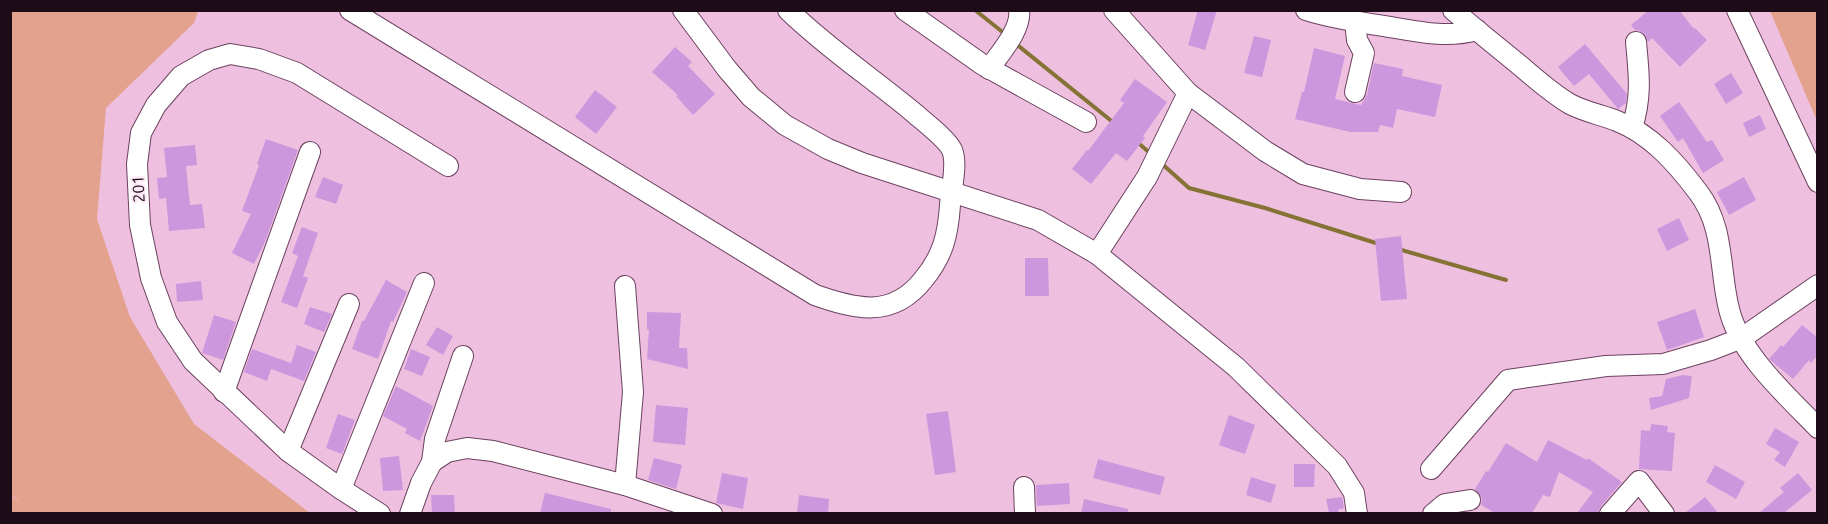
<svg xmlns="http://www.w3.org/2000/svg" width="1828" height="524" font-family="Ubuntu,sans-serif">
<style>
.green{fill:#e3a28e}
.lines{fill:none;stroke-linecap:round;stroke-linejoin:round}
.stream{stroke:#857335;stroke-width:4}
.building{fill:#cd97dd}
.minor-casing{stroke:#6b425f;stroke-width:22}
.minor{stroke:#fff;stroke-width:20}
.labels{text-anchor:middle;stroke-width:4.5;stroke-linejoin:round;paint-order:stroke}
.street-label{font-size:16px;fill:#1d0c18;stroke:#feeaf7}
</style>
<rect width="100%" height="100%" fill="#efbfe0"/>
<g class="green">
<polygon points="11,10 198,11 194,23 106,108 97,219 130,317 194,424 310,513 11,513 11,495 23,505 10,493"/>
<polygon points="1770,11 1817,11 1817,121"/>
</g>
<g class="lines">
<g class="stream">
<polyline points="975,10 1005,34"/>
<polyline points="1015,43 1114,123"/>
<polyline points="1136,141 1151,154"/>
<polyline points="1161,163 1189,188 1265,208 1379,244"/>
<polyline points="1398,249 1506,280"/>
</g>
</g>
<g class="building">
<polygon points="1198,10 1217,10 1205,50 1188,45"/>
<polygon points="1649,10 1679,10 1694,29 1695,28 1707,40 1680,67 1652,38 1648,42 1645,35 1640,31 1635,30 1631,25"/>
<polygon points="1254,36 1271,40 1262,77 1244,73"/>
<polygon points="1585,44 1627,94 1626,103 1618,109 1589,74 1574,86 1558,67"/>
<polygon points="675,47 692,62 688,66 715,94 693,115 676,96 678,95 652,72"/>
<polygon points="1314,48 1345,56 1335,99 1361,105 1367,95 1374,63 1403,69 1402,76 1442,85 1435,117 1397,109 1393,128 1380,125 1378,132 1350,132 1295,119 1302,92 1304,92"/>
<polygon points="1731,73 1743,93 1726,104 1714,84"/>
<polygon points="1135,79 1167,102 1143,136 1145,138 1127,161 1116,153 1091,184 1072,169 1087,150 1088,151 1124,103 1120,100"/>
<polygon points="595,90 617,107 596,134 575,117"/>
<polygon points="1679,102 1707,142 1712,140 1724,160 1703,173 1683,138 1678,142 1660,116"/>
<polygon points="1760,115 1766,129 1749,137 1743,123"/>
<polygon points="266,139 298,150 265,242 254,264 232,253 251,214 242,211 259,165 257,164"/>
<polygon points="195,145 197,165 186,166 190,205 202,204 205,228 169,231 166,198 159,199 157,178 167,177 164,148"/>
<polygon points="323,177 343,185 336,204 315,197"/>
<polygon points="1744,177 1756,200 1729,215 1717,192"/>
<polygon points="1679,218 1689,240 1667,251 1657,229"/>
<polygon points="302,227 318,233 303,276 308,278 297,308 281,302 298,256 292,253"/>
<polygon points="1401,236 1407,299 1381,301 1375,239"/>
<polygon points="1025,258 1048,258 1049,296 1025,296"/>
<polygon points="386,280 407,292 393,322 391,321 378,359 352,349 362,321 364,321"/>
<polygon points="201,281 203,300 177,302 176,284"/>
<polygon points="310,307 332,314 324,332 304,324"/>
<polygon points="1695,309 1704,337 1667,350 1657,322"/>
<polygon points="647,312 681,313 679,348 687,348 688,369 647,359 649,330 647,329"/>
<polygon points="214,315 236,322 223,360 202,353"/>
<polygon points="1802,325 1818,338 1818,355 1811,363 1809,360 1793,379 1769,359 1781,345 1783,347"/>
<polygon points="437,327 453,336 443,355 426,345"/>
<polygon points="297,345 316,352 304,381 271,369 267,381 244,372 252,349 291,363"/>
<polygon points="411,349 430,357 422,376 404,369"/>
<polygon points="1683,375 1692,376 1689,398 1651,410 1649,398 1662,396 1666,379"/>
<polygon points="396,386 433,406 420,441 405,433 407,429 383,416"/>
<polygon points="656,405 688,408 685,445 653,442"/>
<polygon points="948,411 956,472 935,475 926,414"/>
<polygon points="338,414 355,420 342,454 326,448"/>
<polygon points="1229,415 1255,425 1245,454 1219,445"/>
<polygon points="1651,424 1668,426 1667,432 1675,433 1672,471 1639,469 1641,430 1650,431"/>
<polygon points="1775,428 1799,442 1785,467 1774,460 1780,452 1766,444"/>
<polygon points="1548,440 1587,460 1588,458 1622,482 1601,506 1598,513 1577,513 1593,492 1559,472 1550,497 1543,495 1532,513 1495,513 1481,505 1482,498 1475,489 1486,471 1488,472 1506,443 1537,462"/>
<polygon points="399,456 403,490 383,491 380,458"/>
<polygon points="654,458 682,465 676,489 648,480"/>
<polygon points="1098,459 1165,477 1160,495 1093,478"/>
<polygon points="1294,464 1315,464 1314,487 1294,487"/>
<polygon points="1715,465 1745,482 1736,499 1706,482"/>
<polygon points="722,473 748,478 743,509 716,503"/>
<polygon points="1798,473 1812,490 1784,513 1759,513 1784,492 1780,488"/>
<polygon points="1251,477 1276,485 1271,503 1246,495"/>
<polygon points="1069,483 1070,504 1037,506 1036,485"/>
<polygon points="545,493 611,509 611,513 540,513"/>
<polygon points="431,495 454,495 455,513 432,513"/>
<polygon points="799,495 829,499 828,513 797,513"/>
<polygon points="1342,497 1344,508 1339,509 1338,513 1329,513 1326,499"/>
<polygon points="1705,497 1718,513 1685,513"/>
<polygon points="1084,499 1128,509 1128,513 1081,513"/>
</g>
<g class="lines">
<g class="minor-casing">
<g id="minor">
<path d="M350 10 815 295C855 309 892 319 923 280 943 256 948 235 950 205 951 189 958 164 952 150 947 139 922 120 913 112 871 77 827 48 788 10"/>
<polyline points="683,10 727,69 751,97 785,125 828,149 862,163 1038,220 1097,254 1236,367 1337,466 1354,493 1357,514"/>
<polyline points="905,10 983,65 1086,122"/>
<polyline points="1114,10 1188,93 1265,151 1303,174 1360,189 1401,192"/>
<path d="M1306 10C1331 18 1357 22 1384 26 1415 31 1446 39 1477 30"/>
<path d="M1453 10C1476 30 1500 49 1523 68 1538 81 1553 94 1570 104 1585 112 1602 115 1617 121 1651 134 1677 164 1698 192 1725 227 1719 270 1729 309 1739 353 1787 396 1818 428"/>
<polyline points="1737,10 1818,182"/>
<polyline points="1355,21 1357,40 1364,53 1355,92"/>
<path d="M989 69C1000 53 1022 29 1019 10"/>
<path d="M1632 128C1642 96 1639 75 1636 42"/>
<polyline points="1097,254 1147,177 1188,93"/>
<polyline points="625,286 633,392 625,485"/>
<polyline points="224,392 310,152"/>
<polyline points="288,451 349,304"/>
<polyline points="432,462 447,452 467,448 493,451 625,485 712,514"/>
<polyline points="1431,469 1508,380 1606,366 1663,364 1711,350 1742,338 1818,285"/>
<polyline points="1024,487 1025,514"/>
<polyline points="341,489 424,283"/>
<polyline points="380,514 341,489 288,451 193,361 167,322 151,278 140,225 137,164 141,133 156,105 181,76 209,60 230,54 259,59 297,73 448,166"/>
<polyline points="410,514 421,483 432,462 435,439 463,356"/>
<polyline points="1433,514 1445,504 1470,500"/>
<polyline points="1610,514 1639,481 1664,514"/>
</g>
</g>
<use href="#minor" class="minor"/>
</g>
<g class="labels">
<g class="street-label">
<text transform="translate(138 189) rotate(-93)" y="6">201</text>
</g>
</g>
<rect width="1828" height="524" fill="none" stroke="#1d0c18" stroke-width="24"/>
</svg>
